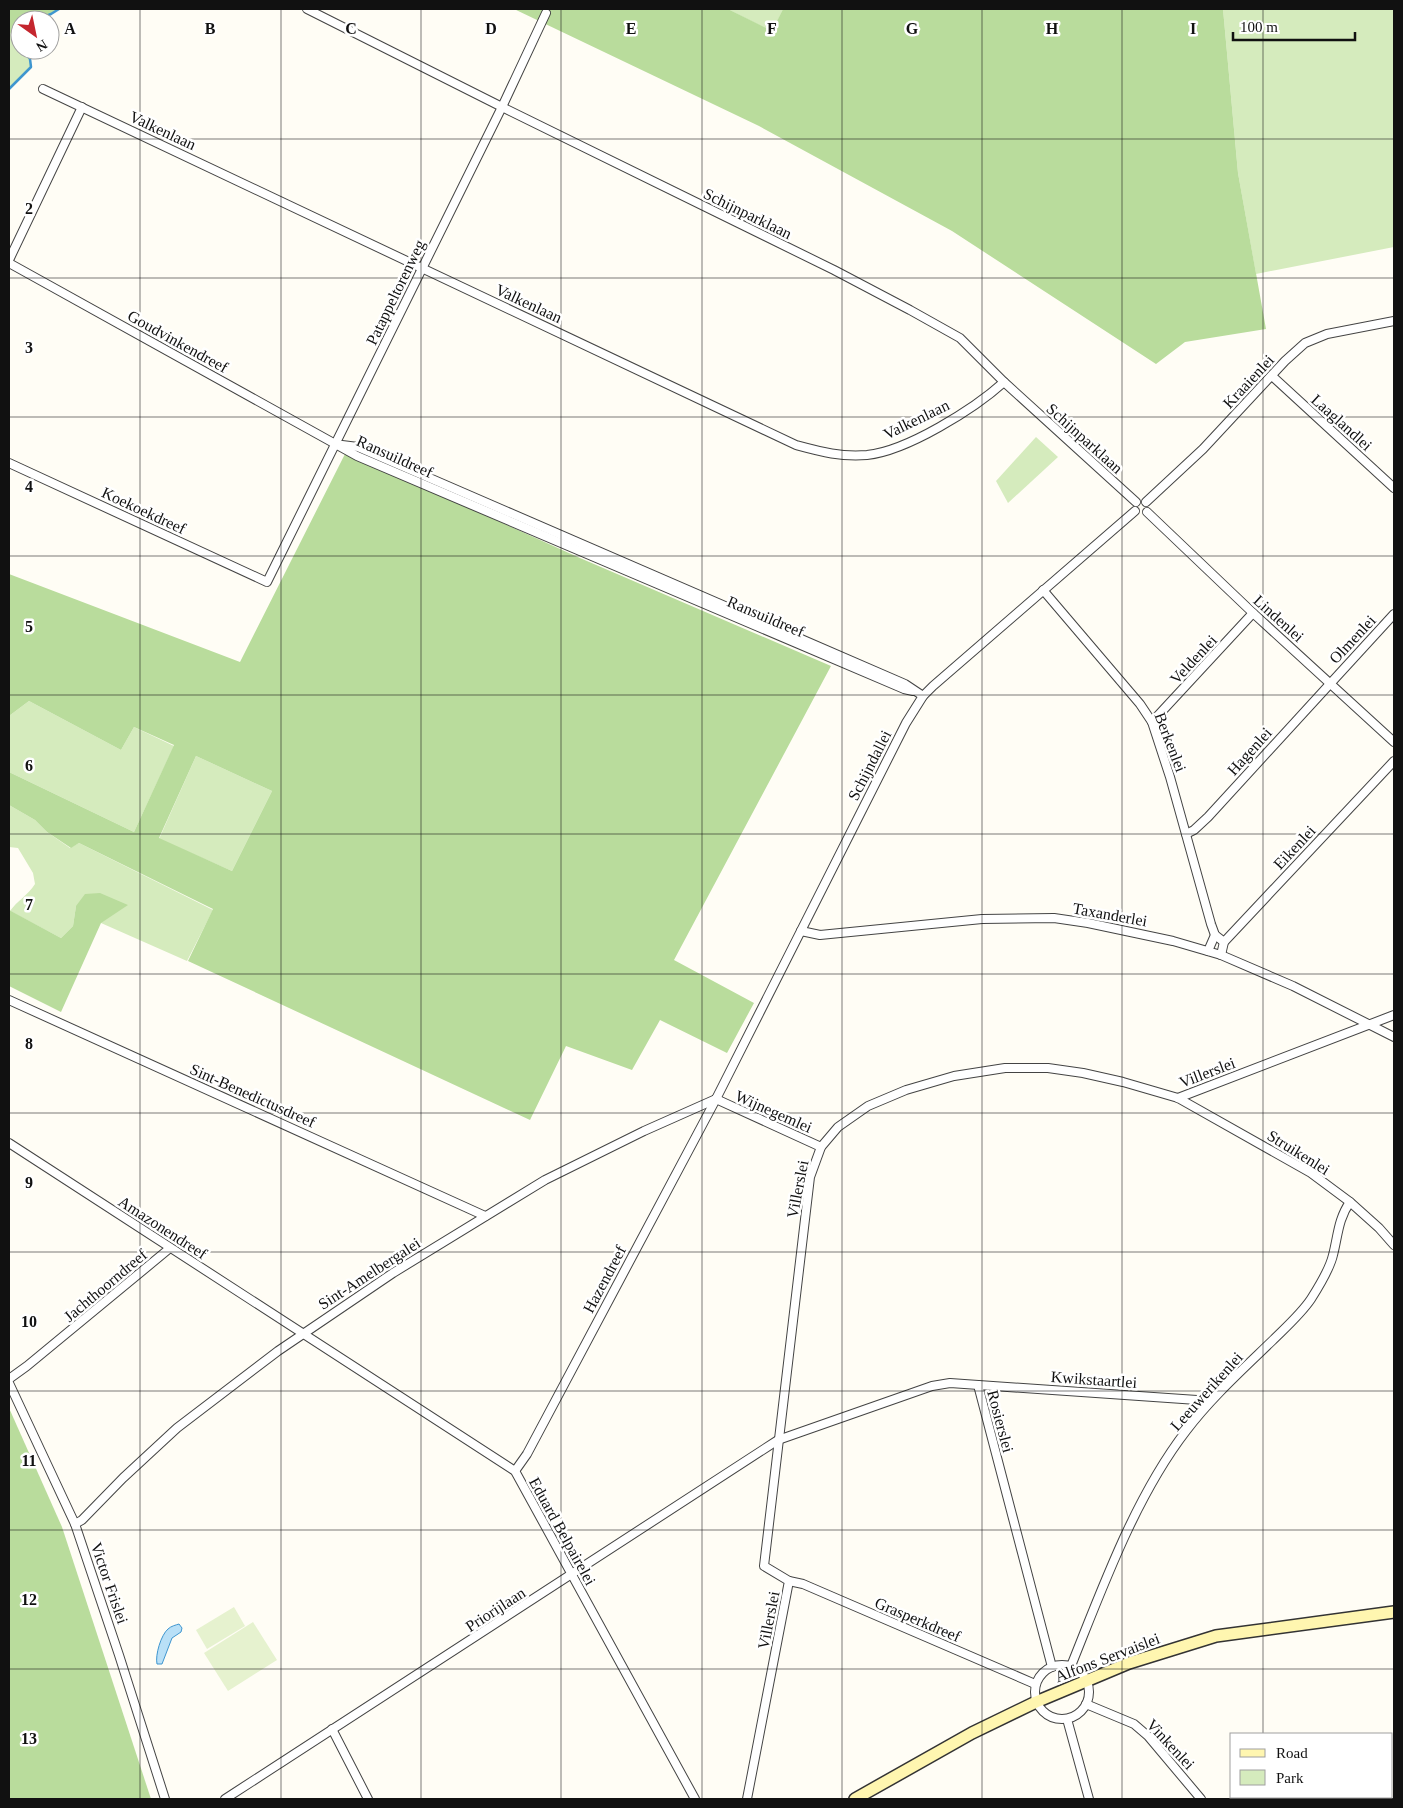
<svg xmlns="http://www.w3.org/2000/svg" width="1403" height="1808" font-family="Georgia,serif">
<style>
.green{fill:#d5ebbd}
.forest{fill:#b9dc9c;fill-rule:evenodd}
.pitch{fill:#e6f2cf}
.water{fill:#b9e0f7;stroke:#3f96cf}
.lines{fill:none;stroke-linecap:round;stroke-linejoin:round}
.stream{stroke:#3f96cf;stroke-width:2.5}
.street-casing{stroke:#444;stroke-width:10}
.secondary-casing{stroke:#333;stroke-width:14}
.street{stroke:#fff;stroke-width:8}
.secondary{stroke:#fff6b0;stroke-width:11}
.grid{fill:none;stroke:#111;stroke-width:1;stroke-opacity:0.55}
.labels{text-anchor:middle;stroke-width:5;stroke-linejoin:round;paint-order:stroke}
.street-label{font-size:16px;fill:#111;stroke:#fff}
.grid-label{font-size:16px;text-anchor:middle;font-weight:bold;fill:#111;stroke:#fff;stroke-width:5;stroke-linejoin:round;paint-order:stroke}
</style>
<rect width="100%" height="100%" fill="#fffdf5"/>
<g class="green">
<polygon points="728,9 783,9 772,32"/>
<polygon points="1223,9 1394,9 1394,247 1256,274 1238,173"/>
<polygon points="9,31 20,46 20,50 23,50 30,59 31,67 9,89"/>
<polygon points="1036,437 1058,457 1008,503 996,481"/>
<polygon points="29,701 121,750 134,727 174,746 134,832 9,772 9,716"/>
<polygon points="196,756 272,791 232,871 159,839"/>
<path d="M9 805 35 820 47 832 70 848 79 843 213 910 187 961 101 923 76 906 73 926 61 938 10 911C17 901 28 895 35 884L33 873 18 848 9 847Z"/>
</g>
<g class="forest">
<path d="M9 9H59C46 17 35 20 20 20V46L9 31Z"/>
<polygon points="514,9 728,9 772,31 783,9 1223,9 1238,173 1266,329 1185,342 1156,364 952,231 759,126"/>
<path d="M346 452 580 558 831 666 674 960 754 1003 727 1053 660 1020 632 1070 566 1046 530 1120 188 961 213 909 79 843 71 848 47 832 35 820 9 805V772L134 832 174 745 134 727 121 750 29 701 9 716V574L240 662ZM196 756 272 791 232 871 159 838Z"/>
<polygon points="100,893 128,905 101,923 61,1012 9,986 9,910 61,938 73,926 76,906 85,894"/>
<polygon points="9,1408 62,1527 151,1799 9,1799"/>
</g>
<g class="pitch">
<polygon points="234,1607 245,1626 207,1649 196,1630"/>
<polygon points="253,1622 277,1660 228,1691 204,1653"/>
</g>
<path class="water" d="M179 1624 182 1628 181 1632 172 1638 162 1664H157C155 1655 161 1635 168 1629 171 1626 176 1625 179 1624Z"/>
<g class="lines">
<g class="stream">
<polyline points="36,20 51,14 59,9"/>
<polyline points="20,37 20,46"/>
<polyline points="9,89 31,67 30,59 23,50"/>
</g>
<g class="street-casing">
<g id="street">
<polyline points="307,9 502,107 834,270 910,310 960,338 1004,382 1136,502"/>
<path d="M43 89 796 445C822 452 840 457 867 455 907 451 974 409 1004 382"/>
<polyline points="9,260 82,107"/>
<polyline points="9,263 357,456 904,689 913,691"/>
<polyline points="1272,376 1394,488"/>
<polyline points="342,445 358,447 905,684 923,696"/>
<polyline points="9,463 267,582 502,107 546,13"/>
<polyline points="1146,502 1203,449 1285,361 1305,343 1327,334 1394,321"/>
<polyline points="1147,512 1253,613 1394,742"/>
<polyline points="1043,590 1140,704 1152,722 1170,777 1211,924 1215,935 1224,942"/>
<polyline points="1152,722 1253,613"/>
<polyline points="1186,834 1194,830 1208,817 1394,614"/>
<polyline points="801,931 820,935 982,919 1054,918 1088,923 1173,941 1221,955 1293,986 1394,1037"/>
<polyline points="1208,951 1215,935"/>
<polyline points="1221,955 1224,942 1394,761"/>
<polyline points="9,1000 485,1216"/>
<polyline points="1178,1098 1394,1015"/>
<polyline points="716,1099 821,1147"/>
<polyline points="9,1143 515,1471 695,1799"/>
<polyline points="9,1379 27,1366 170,1248"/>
<polyline points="9,1383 75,1524 119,1655 165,1799"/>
<polyline points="978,1385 1052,1667"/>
<polyline points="515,1471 527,1454 716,1099 906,723 923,696 933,686 1135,511"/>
<polyline points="75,1524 82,1520 123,1478 177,1428 278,1351 393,1273 545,1180 644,1131 716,1099"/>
<polyline points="789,1581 803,1584 1035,1684"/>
<circle cx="1062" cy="1692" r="27"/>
<path d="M1071 1666C1102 1589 1135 1497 1186 1431 1211 1398 1242 1370 1272 1341 1285 1328 1301 1314 1311 1299 1318 1288 1330 1268 1333 1255 1338 1236 1338 1219 1350 1202"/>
<polyline points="1086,1704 1134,1724 1148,1736 1201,1799"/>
<polyline points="1067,1719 1089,1799"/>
<polyline points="332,1729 368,1799"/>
<polyline points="225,1799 778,1440 932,1386 950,1383 1197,1400 1207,1405"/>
<polyline points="747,1799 789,1581 764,1566 810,1177 821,1147 838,1127 868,1106 906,1090 954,1076 1005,1068 1048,1068 1083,1073 1123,1082 1178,1098 1311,1173 1350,1202 1379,1228 1394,1245"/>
</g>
</g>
<g class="secondary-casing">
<polyline id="secondary" points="855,1799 972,1733 1036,1702 1129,1663 1216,1636 1394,1612"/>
</g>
<use href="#street" class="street"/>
<use href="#secondary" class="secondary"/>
</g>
<path class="grid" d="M140 9V1799M281 9V1799M421 9V1799M561 9V1799M702 9V1799M842 9V1799M982 9V1799M1122 9V1799M1263 9V1734M9 139H1394M9 278H1394M9 417H1394M9 556H1394M9 695H1394M9 834H1394M9 974H1394M9 1113H1394M9 1252H1394M9 1391H1394M9 1530H1394M9 1669H1394M1263 1797V1799"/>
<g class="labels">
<g class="street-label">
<text transform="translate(163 130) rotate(25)" y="6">Valkenlaan</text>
<text transform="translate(748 213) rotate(26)" y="6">Schijnparklaan</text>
<text transform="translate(395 292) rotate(-64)" y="6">Patappeltorenweg</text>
<text transform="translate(529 303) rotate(25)" y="6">Valkenlaan</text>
<text transform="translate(178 341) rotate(29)" y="6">Goudvinkendreef</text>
<text transform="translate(1248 381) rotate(-47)" y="6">Kraaienlei</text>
<text transform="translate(916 419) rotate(-26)" y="6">Valkenlaan</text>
<text transform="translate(1342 422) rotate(42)" y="6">Laaglandlei</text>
<text transform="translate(1085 438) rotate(42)" y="6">Schijnparklaan</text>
<text transform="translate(395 456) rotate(24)" y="6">Ransuildreef</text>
<text transform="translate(144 510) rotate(25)" y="6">Koekoekdreef</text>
<text transform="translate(766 616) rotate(23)" y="6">Ransuildreef</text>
<text transform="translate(1279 618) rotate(42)" y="6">Lindenlei</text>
<text transform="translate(1352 639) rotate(-47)" y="6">Olmenlei</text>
<text transform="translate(1193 659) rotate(-47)" y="6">Veldenlei</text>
<text transform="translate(1171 742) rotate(69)" y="6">Berkenlei</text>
<text transform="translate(1249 751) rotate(-48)" y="6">Hagenlei</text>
<text transform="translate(869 765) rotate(-63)" y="6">Schijndallei</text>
<text transform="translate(1294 847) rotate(-47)" y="6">Eikenlei</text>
<text transform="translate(1110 914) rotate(10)" y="6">Taxanderlei</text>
<text transform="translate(1207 1072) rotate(-21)" y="6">Villerslei</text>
<text transform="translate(253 1095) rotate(24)" y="6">Sint-Benedictusdreef</text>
<text transform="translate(774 1111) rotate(24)" y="6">Wijnegemlei</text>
<text transform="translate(1299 1152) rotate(32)" y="6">Struikenlei</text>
<text transform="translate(797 1189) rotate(-79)" y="6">Villerslei</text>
<text transform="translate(163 1227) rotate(33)" y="6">Amazonendreef</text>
<text transform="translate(369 1273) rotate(-33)" y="6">Sint-Amelbergalei</text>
<text transform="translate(604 1279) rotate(-62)" y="6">Hazendreef</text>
<text transform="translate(105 1285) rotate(-40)" y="6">Jachthoorndreef</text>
<text transform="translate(1094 1379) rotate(4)" y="6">Kwikstaartlei</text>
<text transform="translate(1206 1391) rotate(-48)" y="6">Leeuwerikenlei</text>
<text transform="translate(1001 1421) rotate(75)" y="6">Rosierslei</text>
<text transform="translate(563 1531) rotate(61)" y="6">Eduard Belpairelei</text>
<text transform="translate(110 1583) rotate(71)" y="6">Victor Frislei</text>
<text transform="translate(495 1609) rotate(-33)" y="6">Priorijlaan</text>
<text transform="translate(918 1619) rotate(23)" y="6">Grasperkdreef</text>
<text transform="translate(768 1620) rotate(-79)" y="6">Villerslei</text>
<text transform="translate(1107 1657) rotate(-21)" y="6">Alfons Servaislei</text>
<text transform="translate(1171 1744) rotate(47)" y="6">Vinkenlei</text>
</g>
</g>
<g class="grid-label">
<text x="70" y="34">A</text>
<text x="210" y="34">B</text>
<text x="351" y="34">C</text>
<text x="491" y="34">D</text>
<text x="631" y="34">E</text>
<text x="772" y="34">F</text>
<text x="912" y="34">G</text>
<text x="1052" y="34">H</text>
<text x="1193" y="34">I</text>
<text x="29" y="214">2</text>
<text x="29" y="353">3</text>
<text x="29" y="492">4</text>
<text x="29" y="632">5</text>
<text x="29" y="771">6</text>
<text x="29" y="910">7</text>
<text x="29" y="1049">8</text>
<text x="29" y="1188">9</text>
<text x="29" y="1327">10</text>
<text x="29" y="1466">11</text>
<text x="29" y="1605">12</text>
<text x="29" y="1744">13</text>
</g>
<rect width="1403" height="1808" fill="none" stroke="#111111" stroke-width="20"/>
<rect x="1230" y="1733" width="162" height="65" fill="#ffffff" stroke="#a0a0a0"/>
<rect x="1240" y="1749" width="25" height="8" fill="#fff6b0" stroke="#a0a0a0"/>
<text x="1276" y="1758" font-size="15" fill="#111111">Road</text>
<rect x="1240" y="1770" width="25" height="15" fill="#d5ebbd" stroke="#a0a0a0"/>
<text x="1276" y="1783" font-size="15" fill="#111111">Park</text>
<g transform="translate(35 35) rotate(147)"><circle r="24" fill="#ffffff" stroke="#a0a0a0"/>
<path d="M0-4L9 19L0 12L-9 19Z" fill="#c4262e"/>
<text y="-8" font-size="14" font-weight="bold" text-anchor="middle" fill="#111111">N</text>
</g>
<path d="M1233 32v8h122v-8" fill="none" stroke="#111111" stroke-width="2.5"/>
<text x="1240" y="32" font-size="15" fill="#111111" stroke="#ffffff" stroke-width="4" paint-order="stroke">100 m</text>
</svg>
